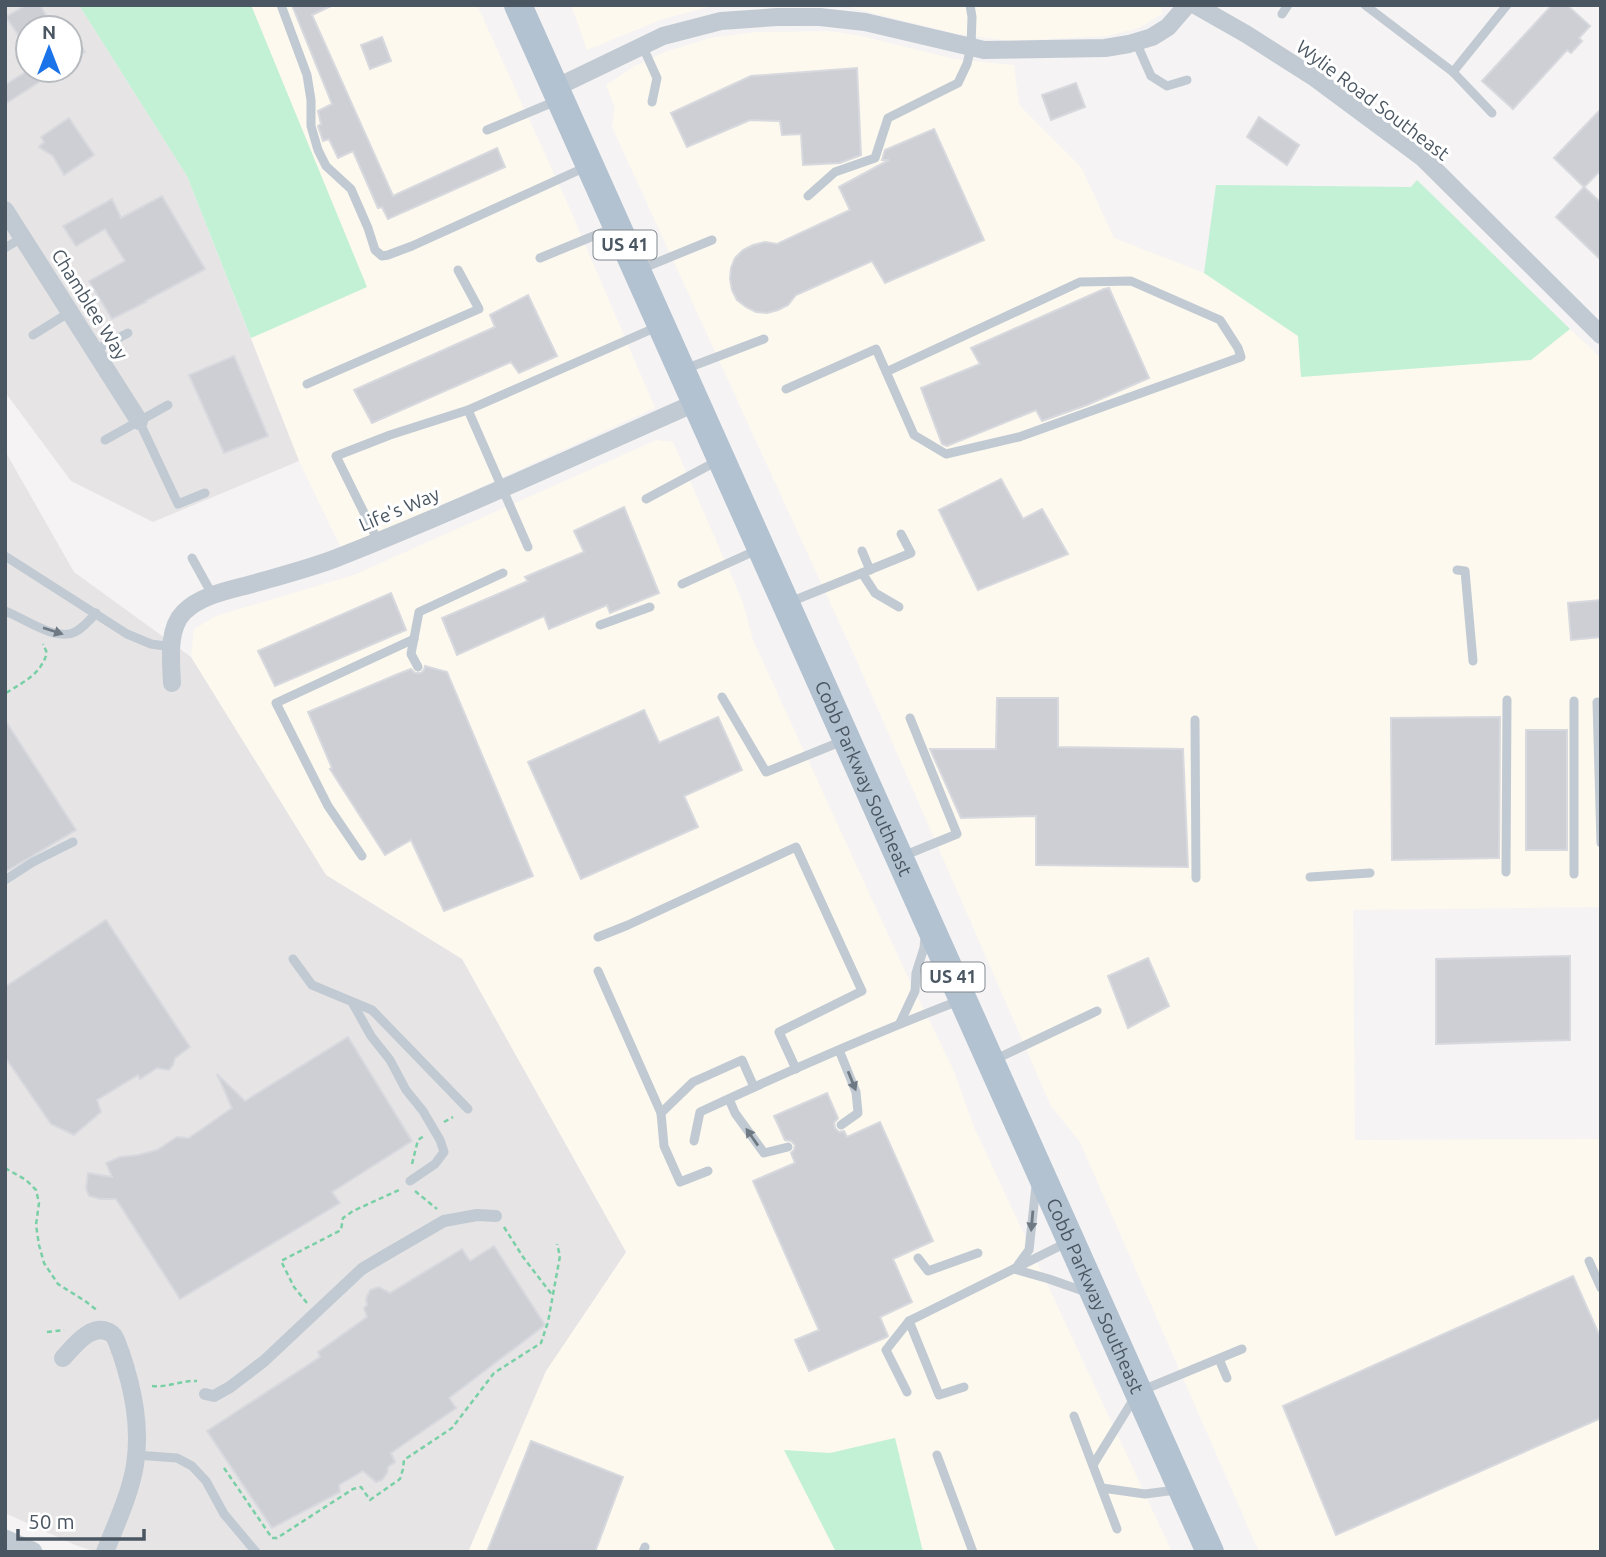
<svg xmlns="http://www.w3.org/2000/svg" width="1606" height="1557" font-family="Ubuntu,sans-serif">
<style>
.commercial{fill:#fdf9ef}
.education{fill:#e6e4e5;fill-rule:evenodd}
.green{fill:#c3f1d5}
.building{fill:#cdcfd5;stroke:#d7d9de;stroke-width:2}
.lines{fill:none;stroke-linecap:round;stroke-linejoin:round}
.path{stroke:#7ad0a6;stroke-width:2.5;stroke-dasharray:5 3.5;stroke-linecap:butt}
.service{stroke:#c1cad2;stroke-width:9}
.pedestrian{stroke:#c1cad2;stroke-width:12}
.minor{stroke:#c1cad2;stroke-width:18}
.tertiary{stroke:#c1cad2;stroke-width:21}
.primary{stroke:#b3c2d1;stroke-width:28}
.oneway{fill:#6e7983}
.labels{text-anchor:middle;stroke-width:6;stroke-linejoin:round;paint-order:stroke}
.shield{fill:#fff;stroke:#808990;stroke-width:2}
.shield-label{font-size:18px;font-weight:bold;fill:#4a5661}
.street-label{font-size:19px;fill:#4a5661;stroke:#fff}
</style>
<rect width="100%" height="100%" fill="#f5f3f3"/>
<g class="commercial">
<polygon points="251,5 477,5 566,200 655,408 342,550 299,461 251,338 367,287"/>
<polygon points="571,5 716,5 663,19 587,50"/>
<polygon points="840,5 1161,5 1162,14 1139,28 1108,36 1011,41 957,34"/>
<polygon points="829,31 861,36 955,59 1014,65 1019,105 1081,167 1114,238 1204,273 1298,336 1301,376 1531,360 1570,329 1601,358 1601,907 1353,910 1355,1140 1601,1139 1601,1552 1259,1552 1080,1142 1051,1106 856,659 612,127 615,108 606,85 633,67 667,51 710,38 755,32"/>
<polygon points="656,440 673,442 742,600 753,640 904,969 953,1069 974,1127 1172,1552 923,1552 894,1438 830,1453 785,1451 836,1552 468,1552 546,1371 626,1252 462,959 326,875 191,657 194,629 216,616 354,575"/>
</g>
<g class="education">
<path d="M5 5H79L187 176 299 461 153 522 71 481 5 392ZM28 28H70V70H28Z"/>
<polygon points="5,451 74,572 191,657 326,875 462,959 626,1252 546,1371 468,1552 97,1552 75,1545 5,1513"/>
</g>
<g class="green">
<polygon points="79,5 251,5 367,287 251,338 187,176"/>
<polygon points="1417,180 1570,329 1531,360 1301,377 1298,336 1204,273 1216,185 1411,187"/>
<polygon points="895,1438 923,1552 836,1552 784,1450 830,1453"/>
</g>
<g class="building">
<polygon points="26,5 40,5 48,19 33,28 28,28 28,31 19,36 6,17"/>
<polygon points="292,5 333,5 312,15 393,196 497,148 505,167 388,219 382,207 378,208 353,151 338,158 329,139 323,141 318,126 321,124 318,111 332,104"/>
<polygon points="1552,5 1567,5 1590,26 1579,38 1582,41 1571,53 1567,50 1513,109 1482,81"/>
<polygon points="70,26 85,52 70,62"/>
<polygon points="382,37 391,61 370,69 361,45"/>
<polygon points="857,68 861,155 840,163 803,165 801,134 782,135 780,121 750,120 687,147 671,113 751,76"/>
<polygon points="29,70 58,70 5,104 5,85"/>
<polygon points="1076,83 1085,107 1051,120 1042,95"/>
<polygon points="1601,109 1601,170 1584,187 1554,158"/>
<polygon points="1259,117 1299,145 1287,165 1247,137"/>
<polygon points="69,118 94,155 64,175 53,156 39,147 44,142 41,137"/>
<polygon points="934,129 984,240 885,283 872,261 796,295 788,305 778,310 767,313 756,312 746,307 737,300 732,290 730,279 731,268 735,258 743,250 753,245 765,242 777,244 850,210 839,187 889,160 882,160 885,150"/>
<polygon points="1584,187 1601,203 1601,260 1556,217"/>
<polygon points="162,196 205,269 145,301 146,302 112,319 89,281 125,261 105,229 76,246 63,226 112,199 121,218"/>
<polygon points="1109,288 1149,378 1087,405 1042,421 1036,410 947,446 942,444 921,388 980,364 971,348 1104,289"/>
<polygon points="528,295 557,356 519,373 511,362 372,423 354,390 495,327 490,315"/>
<polygon points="234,356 268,436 224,453 189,375"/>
<polygon points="1001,479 1023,519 1042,509 1068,554 978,590 939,510"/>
<polygon points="624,507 659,593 610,613 607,605 549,629 544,616 457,655 442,618 528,581 525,577 584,552 574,531"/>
<polygon points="391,593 406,630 275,686 258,651"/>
<polygon points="1601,600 1601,637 1571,640 1568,603"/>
<polygon points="425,666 447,672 533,876 444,911 411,840 385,855 330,769 332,768 308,712 398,674 411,669 415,673 421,673 424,670"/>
<polygon points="997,698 1058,698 1058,747 1183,749 1188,867 1036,865 1036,816 961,818 930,749 996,749"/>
<polygon points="644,710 659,743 718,717 742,770 684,796 698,827 581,879 528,762"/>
<polygon points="1500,717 1499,858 1392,860 1391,718"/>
<polygon points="5,720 76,830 5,872"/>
<rect x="1526" y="730" width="41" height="120"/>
<polygon points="106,920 190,1047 175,1058 173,1065 169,1070 157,1068 140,1079 138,1075 97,1100 101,1112 74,1135 51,1124 5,1057 5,987"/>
<polygon points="1570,956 1570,1040 1436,1044 1436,959"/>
<polygon points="1148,958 1169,1006 1128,1028 1108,976"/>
<polygon points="348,1037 412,1141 332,1192 340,1203 180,1299 116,1199 100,1199 89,1196 86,1188 88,1173 112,1177 106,1163 120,1157 138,1155 157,1150 177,1137 189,1138 232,1108 217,1074 245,1101"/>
<polygon points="827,1093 838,1118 834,1123 835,1128 839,1132 844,1131 847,1137 880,1122 933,1241 893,1259 912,1302 880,1317 888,1336 887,1337 809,1371 795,1340 819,1330 753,1181 795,1163 791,1153 794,1150 795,1145 791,1141 785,1140 774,1116"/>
<polygon points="494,1246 545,1325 449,1398 456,1408 391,1453 395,1462 388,1467 387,1473 382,1480 376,1482 363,1471 339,1485 340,1492 272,1528 207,1431 320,1357 318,1352 367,1317 364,1308 367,1305 366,1299 370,1290 379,1287 390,1293 462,1249 470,1261"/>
<polygon points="1573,1276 1601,1339 1601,1418 1336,1535 1283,1406"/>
<polygon points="531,1441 623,1477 595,1552 487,1552"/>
</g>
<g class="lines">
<g class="path">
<path d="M6 693C25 681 40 675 47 653L43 644"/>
<polyline points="444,1122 453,1117"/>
<polyline points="412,1164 418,1140 424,1136"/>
<polyline points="5,1168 26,1180 36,1190 39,1203 36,1225 39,1245 44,1263 58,1284 85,1301 98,1311"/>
<polyline points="415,1191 437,1209"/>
<polyline points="504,1227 523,1257 553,1296"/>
<polyline points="307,1303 294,1287 281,1261 341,1230 343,1218 353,1211 399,1190"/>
<polyline points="47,1332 64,1330"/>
<path d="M152 1386C167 1388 182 1380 197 1381"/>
<polyline points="224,1468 272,1538 277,1538 353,1489 361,1487 370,1500 400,1479 403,1469 404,1460 452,1428 494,1373 541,1343 548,1322 560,1256 557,1244"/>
</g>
<g class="service">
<polyline points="281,5 307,75 311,100 311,126 318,150 326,166 351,189 368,228 375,250 382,256 388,255 412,246 588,166"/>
<polyline points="1365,5 1453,72 1507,5"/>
<polyline points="1282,14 1288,5"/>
<polyline points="1136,42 1151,76 1167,86 1187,80"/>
<polyline points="642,45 657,78 652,102"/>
<polyline points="1453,72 1492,113"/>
<polyline points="487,130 556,101"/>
<polyline points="808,196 835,172 875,158 888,118 958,83 967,64 971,47 972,17 970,5"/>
<polyline points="5,248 23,237"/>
<polyline points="540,258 613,228"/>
<polyline points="641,269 712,240"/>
<polyline points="33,335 70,312"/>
<polyline points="95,350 128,333"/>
<polyline points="685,369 764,339"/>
<polyline points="307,384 479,309 458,270"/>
<polyline points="786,389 876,349 914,435 946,454 1019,437 1241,357 1238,348 1220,320 1131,281 1080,282 886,372"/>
<polyline points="468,410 659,326"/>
<polyline points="139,421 178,504 205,493"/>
<polyline points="105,440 168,405"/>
<polyline points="646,499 719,460"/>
<polyline points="378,541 336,456 390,435 468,410 528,547"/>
<polyline points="862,551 870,570"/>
<polyline points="5,556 127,634 151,644 172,647"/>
<polyline points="192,558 213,596"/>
<polyline points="1457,570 1465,571 1473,661"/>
<polyline points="862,573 911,553 901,534"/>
<polyline points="682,584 757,550"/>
<polyline points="790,602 862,573 875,593 899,607"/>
<path d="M5 611C24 618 56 642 75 632 83 628 90 620 96 613"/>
<polyline points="600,625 650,607"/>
<polyline points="418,667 411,654 419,612 503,573"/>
<polyline points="722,697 766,772 845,740"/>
<polyline points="1574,701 1574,874"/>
<polyline points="1597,702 1601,843"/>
<polyline points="1195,720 1196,878"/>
<polyline points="362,856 328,806 276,703 414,639"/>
<polyline points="903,856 957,834 910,718"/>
<polyline points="1506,872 1507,700"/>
<polyline points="1310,877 1370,873"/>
<polyline points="5,880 33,862 73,842"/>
<polyline points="598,937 628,925 796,847 862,991 779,1032 796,1069"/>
<polyline points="293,959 312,985 372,1010 468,1109"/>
<polyline points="598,971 661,1113 664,1146 680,1182 708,1171"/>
<polyline points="352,1002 371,1036 390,1060 406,1090 423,1111 440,1140 444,1152 435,1164 410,1181"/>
<polyline points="900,1023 915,991 916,973 924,948 925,937"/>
<polyline points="839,1050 856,1092 858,1113 841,1125"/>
<polyline points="994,1060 1097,1011"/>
<polyline points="729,1099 735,1113 764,1153 788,1147"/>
<polyline points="661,1113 693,1082 742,1060 754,1087"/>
<path d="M694 1141 700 1112C786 1072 872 1034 961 1000"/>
<polyline points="918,1258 928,1271 978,1253"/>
<polyline points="1589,1261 1601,1288"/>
<polyline points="1018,1265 1029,1250 1036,1186"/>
<polyline points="1014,1269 1049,1279 1086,1292"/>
<polyline points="909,1321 939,1395 964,1387"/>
<polyline points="1219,1359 1227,1378"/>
<polyline points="907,1392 886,1350 909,1321 1066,1243"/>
<polyline points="1074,1416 1117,1529"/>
<polyline points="136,1455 177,1458 192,1466 206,1481 224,1514 256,1552"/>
<polyline points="937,1455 973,1552"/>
<polyline points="1093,1465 1138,1392 1242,1349"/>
<polyline points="1102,1488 1145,1494 1176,1490"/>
<polyline points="643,1552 645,1547"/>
</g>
<polyline class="pedestrian" points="205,1394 214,1396 230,1387 264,1361 362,1269 382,1257 444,1221 477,1215 496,1216"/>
<g class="minor">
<polyline points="1195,5 1246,34 1315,78 1423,158 1601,335"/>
<polyline points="555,88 663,36 721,21 777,17 820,17 865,22 984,50 1105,48 1129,44 1152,37 1168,27 1187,5"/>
<polyline points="5,210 139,421"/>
<path d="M172 683C171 661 167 629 184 612 201 595 230 590 252 584 280 576 307 569 334 559 456 511 575 456 695 403"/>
<path d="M63 1358C74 1346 93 1320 112 1334 117 1338 118 1347 121 1353 133 1389 141 1426 135 1465 130 1495 116 1524 105 1552"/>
</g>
<polyline class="tertiary" points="5,1540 32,1552"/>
<path class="primary" id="s1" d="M518 5 1210 1552"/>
</g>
<defs><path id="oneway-solid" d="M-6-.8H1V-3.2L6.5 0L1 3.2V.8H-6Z" transform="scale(1.75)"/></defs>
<g class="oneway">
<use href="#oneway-solid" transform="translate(53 631) rotate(18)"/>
<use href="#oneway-solid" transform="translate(852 1081) rotate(68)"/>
<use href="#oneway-solid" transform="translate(752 1137) rotate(-125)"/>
<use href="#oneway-solid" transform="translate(1032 1221) rotate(95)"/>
</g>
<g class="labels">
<g class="shield">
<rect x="593.5" y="230.5" width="63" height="29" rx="5"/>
<rect x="921.5" y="962.5" width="63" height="29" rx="5"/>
</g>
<g class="shield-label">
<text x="625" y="251">US 41</text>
<text x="953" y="983">US 41</text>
</g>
<g class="street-label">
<text transform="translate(1373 100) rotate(37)" y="7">Wylie Road Southeast</text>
<text transform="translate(90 304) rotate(58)" y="7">Chamblee Way</text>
<text transform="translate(399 509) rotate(-23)" y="7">Life's Way</text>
<text dy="7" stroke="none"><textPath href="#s1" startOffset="847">Cobb Parkway Southeast</textPath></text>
<text dy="7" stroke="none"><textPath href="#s1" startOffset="1414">Cobb Parkway Southeast</textPath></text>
</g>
</g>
<rect width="1606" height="1557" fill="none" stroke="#4a5661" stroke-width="14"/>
<g transform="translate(49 49)"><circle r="33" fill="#ffffff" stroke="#b7bbc0" stroke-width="2"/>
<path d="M0-5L12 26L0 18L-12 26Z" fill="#1a73e8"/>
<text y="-10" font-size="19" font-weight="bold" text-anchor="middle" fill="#4a5661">N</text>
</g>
<path d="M18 1529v10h126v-10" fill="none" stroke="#4a5661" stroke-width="3.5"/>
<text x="28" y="1529" font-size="21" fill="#4a5661" stroke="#ffffff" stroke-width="5" paint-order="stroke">50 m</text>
</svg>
